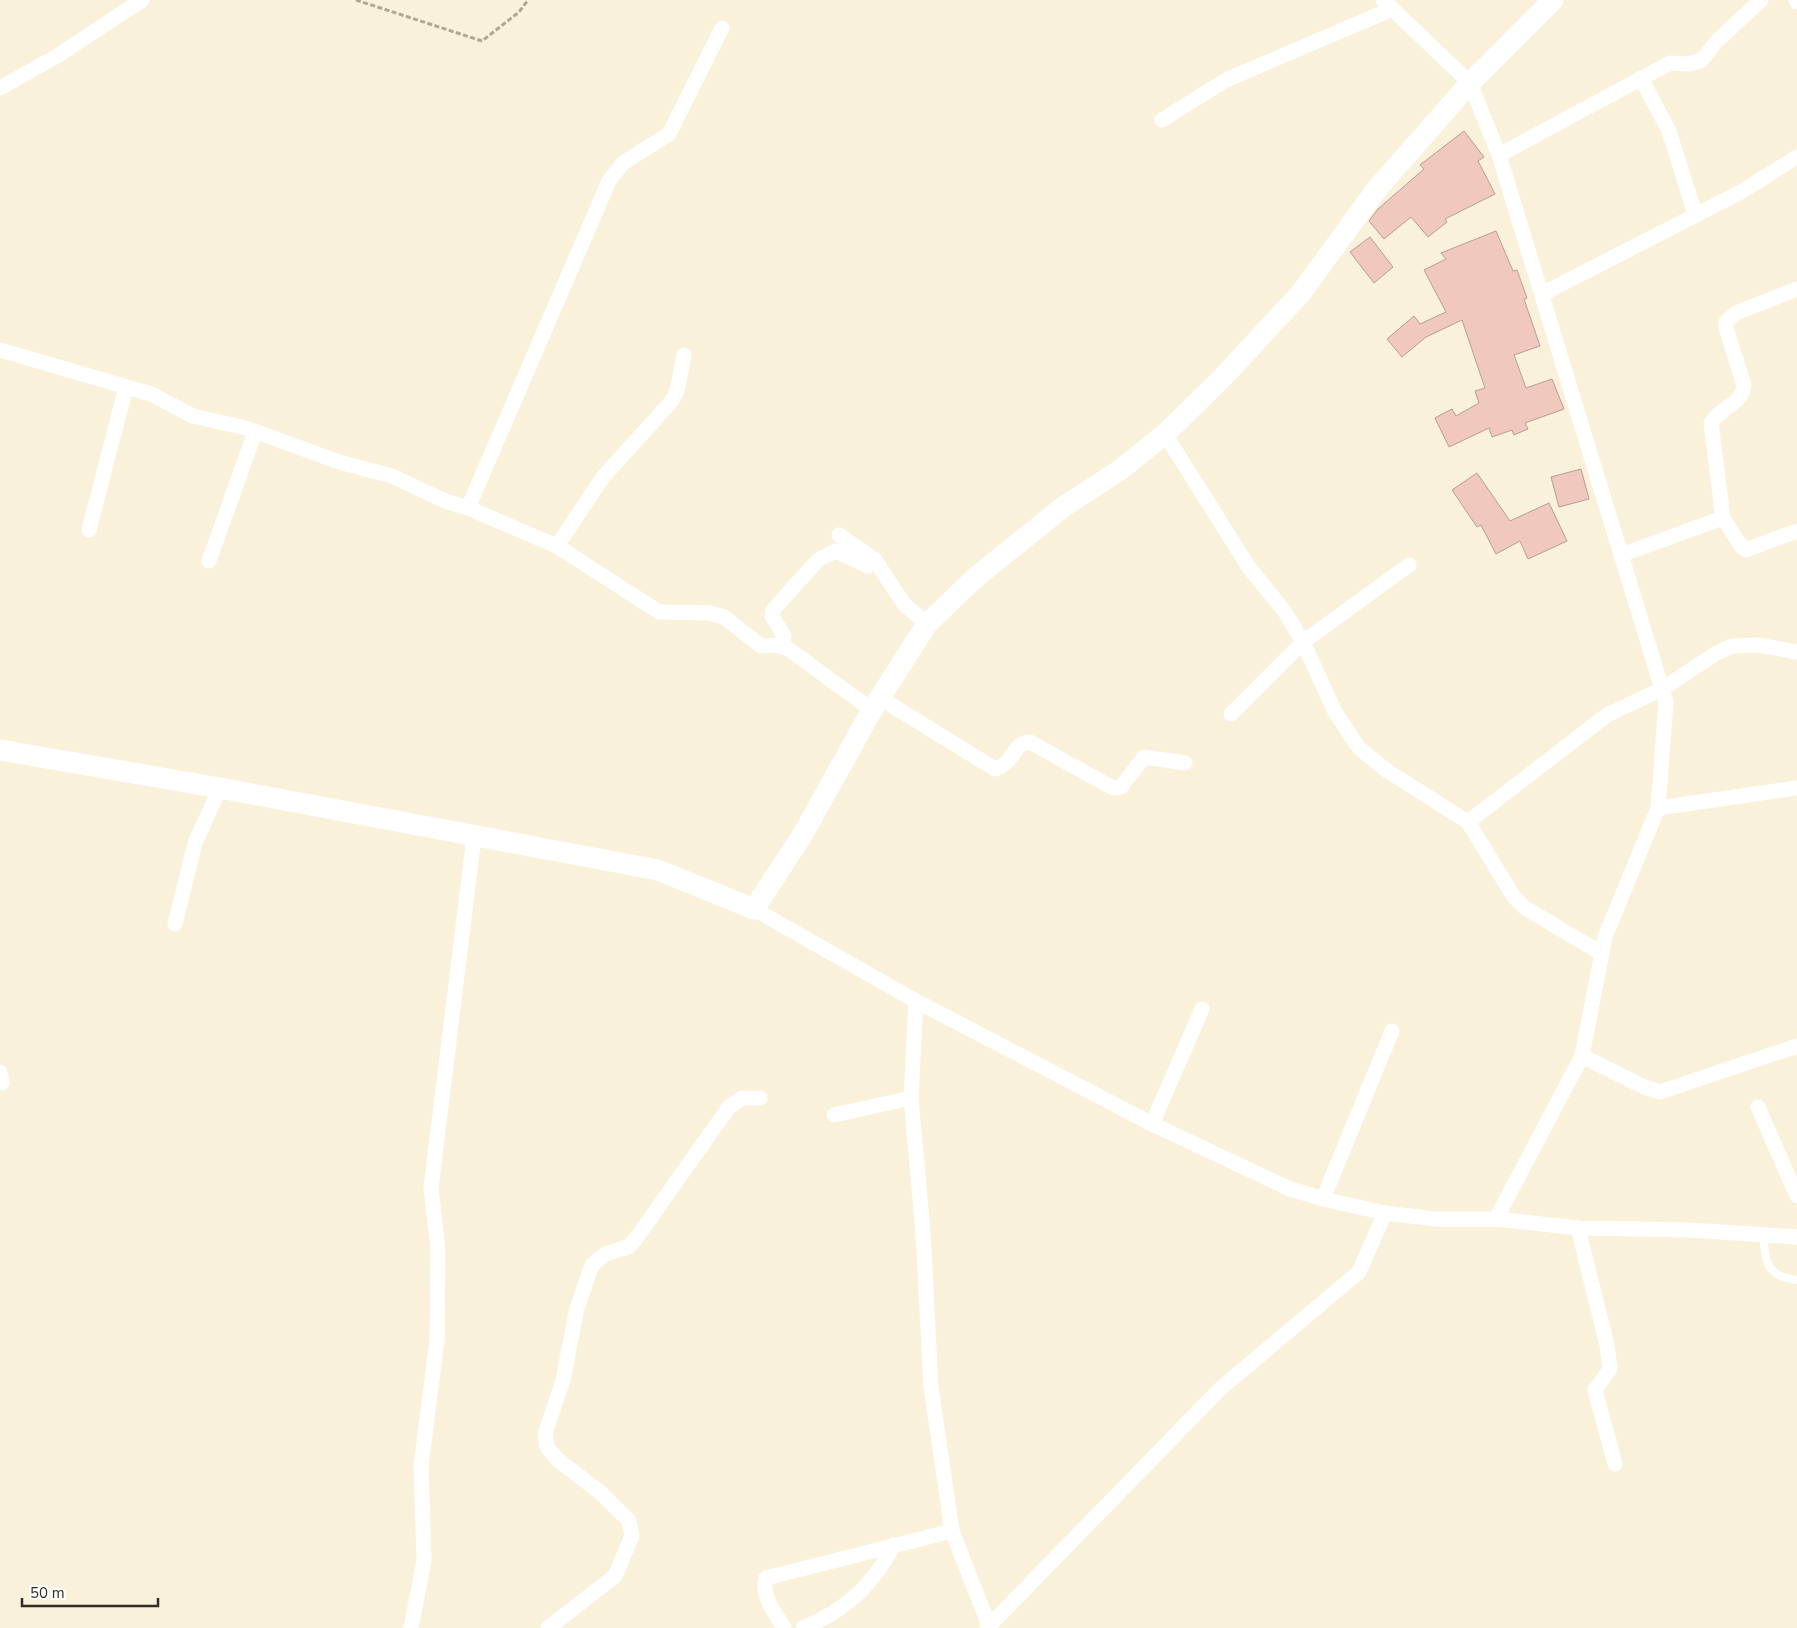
<svg xmlns="http://www.w3.org/2000/svg" width="1797" height="1628" font-family="'Nunito Sans',sans-serif">
<style>
.building{fill:#f1c8be;stroke:#b69d97}
.lines{fill:none;stroke-linecap:round;stroke-linejoin:round}
.path{stroke:#aea796;stroke-width:3;stroke-dasharray:5 2.5;stroke-linecap:butt}
.lane{stroke:#fff;stroke-width:8}
.street{stroke:#fff;stroke-width:15}
.secondary{stroke:#fff;stroke-width:21}
</style>
<rect width="100%" height="100%" fill="#faf1db"/>
<g class="building">
<polygon points="1464,131 1484,157 1478,161 1495,194 1445,219 1447,222 1428,237 1411,217 1384,239 1369,221 1378,209 1424,169 1420,165"/>
<polygon points="1496,231 1513,271 1517,270 1527,298 1524,299 1540,346 1514,355 1526,388 1552,379 1564,409 1525,423 1528,429 1514,435 1512,430 1492,437 1489,428 1449,447 1435,418 1452,409 1456,416 1479,403 1475,391 1485,388 1462,320 1426,337 1402,357 1387,339 1414,316 1420,324 1446,312 1424,270 1446,259 1441,253"/>
<polygon points="1370,237 1393,267 1374,283 1350,252"/>
<polygon points="1581,469 1589,499 1559,507 1551,477"/>
<polygon points="1477,473 1510,521 1549,503 1567,541 1528,559 1520,541 1496,554 1481,525 1477,527 1452,490"/>
</g>
<g class="lines">
<polyline class="path" points="356,0 482,41 519,12 528,0"/>
<path class="lane" d="M1763 1234C1766 1262 1765 1276 1797 1280"/>
<g class="street">
<polyline points="1383,0 1470,83 1499,155 1666,702 1658,808 1605,937 1582,1056 1496,1219"/>
<polyline points="1796,0 1797,2"/>
<polyline points="1641,78 1669,131 1695,214"/>
<polyline points="0,88 57,56 142,0"/>
<polyline points="1162,120 1226,80 1392,9"/>
<polyline points="1499,155 1670,63 1689,64 1702,60 1716,42 1761,0"/>
<polyline points="1542,294 1739,193 1797,157"/>
<polyline points="0,350 151,394 193,416 246,428 339,462 392,476 445,501 468,508 557,546"/>
<polyline points="684,355 677,391 671,402 603,477 557,546 659,612 710,613 724,617 761,646 779,645 787,648 872,710"/>
<polyline points="1165,434 1248,566 1285,612 1303,642 1335,712 1359,748 1386,770 1468,822 1514,897 1525,908 1601,953"/>
<polyline points="468,508 609,181 623,163 669,134 722,28"/>
<polyline points="1723,518 1741,546 1746,550 1797,531"/>
<polyline points="89,530 126,387"/>
<polyline points="839,535 875,560 904,604 927,624"/>
<path d="M1621 555 1723 518 1711 423C1719 408 1743 404 1744 385L1726 328V322L1736 313 1797 289"/>
<polyline points="209,561 255,432"/>
<polyline points="782,647 784,636 772,616 773,610 818,560 836,551 868,566 875,560"/>
<path d="M880 698 995 769C1015 763 1013 742 1030 742L1113 788 1121 787 1144 757 1185 763"/>
<polyline points="1231,714 1303,642 1409,565"/>
<polyline points="1658,808 1797,788"/>
<polyline points="1468,822 1607,715 1662,689 1715,654 1732,646 1758,645 1797,652"/>
<polyline points="754,909 916,1001 1152,1124 1288,1188 1323,1199 1385,1213 1436,1219 1496,1219 1578,1228 1690,1230 1797,1237"/>
<polyline points="175,924 195,843 220,788"/>
<polyline points="916,1001 911,1098 923,1232 931,1387 952,1531 990,1628"/>
<polyline points="1582,1056 1644,1087 1660,1092 1797,1046"/>
<polyline points="0,1072 2,1083"/>
<polyline points="1758,1107 1797,1196"/>
<polyline points="834,1115 911,1098"/>
<polyline points="1152,1124 1202,1009"/>
<polyline points="1323,1199 1392,1031"/>
<polyline points="1578,1228 1607,1345 1610,1369 1595,1390 1615,1464"/>
<polyline points="411,1628 424,1561 421,1466 437,1340 438,1249 431,1188 474,837"/>
<polyline points="548,1628 615,1576 632,1536 629,1521 601,1493 558,1460 547,1447 545,1434 563,1380 577,1308 592,1265 605,1254 628,1247 635,1240 729,1107 742,1098 760,1098"/>
<path d="M784 1628C776 1614 760 1595 766 1578L952 1531"/>
<path d="M803 1628C846 1610 872 1586 894 1545"/>
<polyline points="987,1628 1221,1388 1359,1272 1385,1213"/>
</g>
<polyline class="secondary" points="0,750 220,788 658,870 754,909 803,834 872,710 927,624 975,578 1063,507 1120,470 1165,434 1224,376 1301,293 1376,190 1470,83 1553,0"/>
</g>
<path d="M22 1598v8h136v-8" fill="none" stroke="#322e26" stroke-width="2.5"/>
<text x="30" y="1598" font-size="15" fill="#322e26" stroke="#ffffff" stroke-width="4" paint-order="stroke">50 m</text>
</svg>
